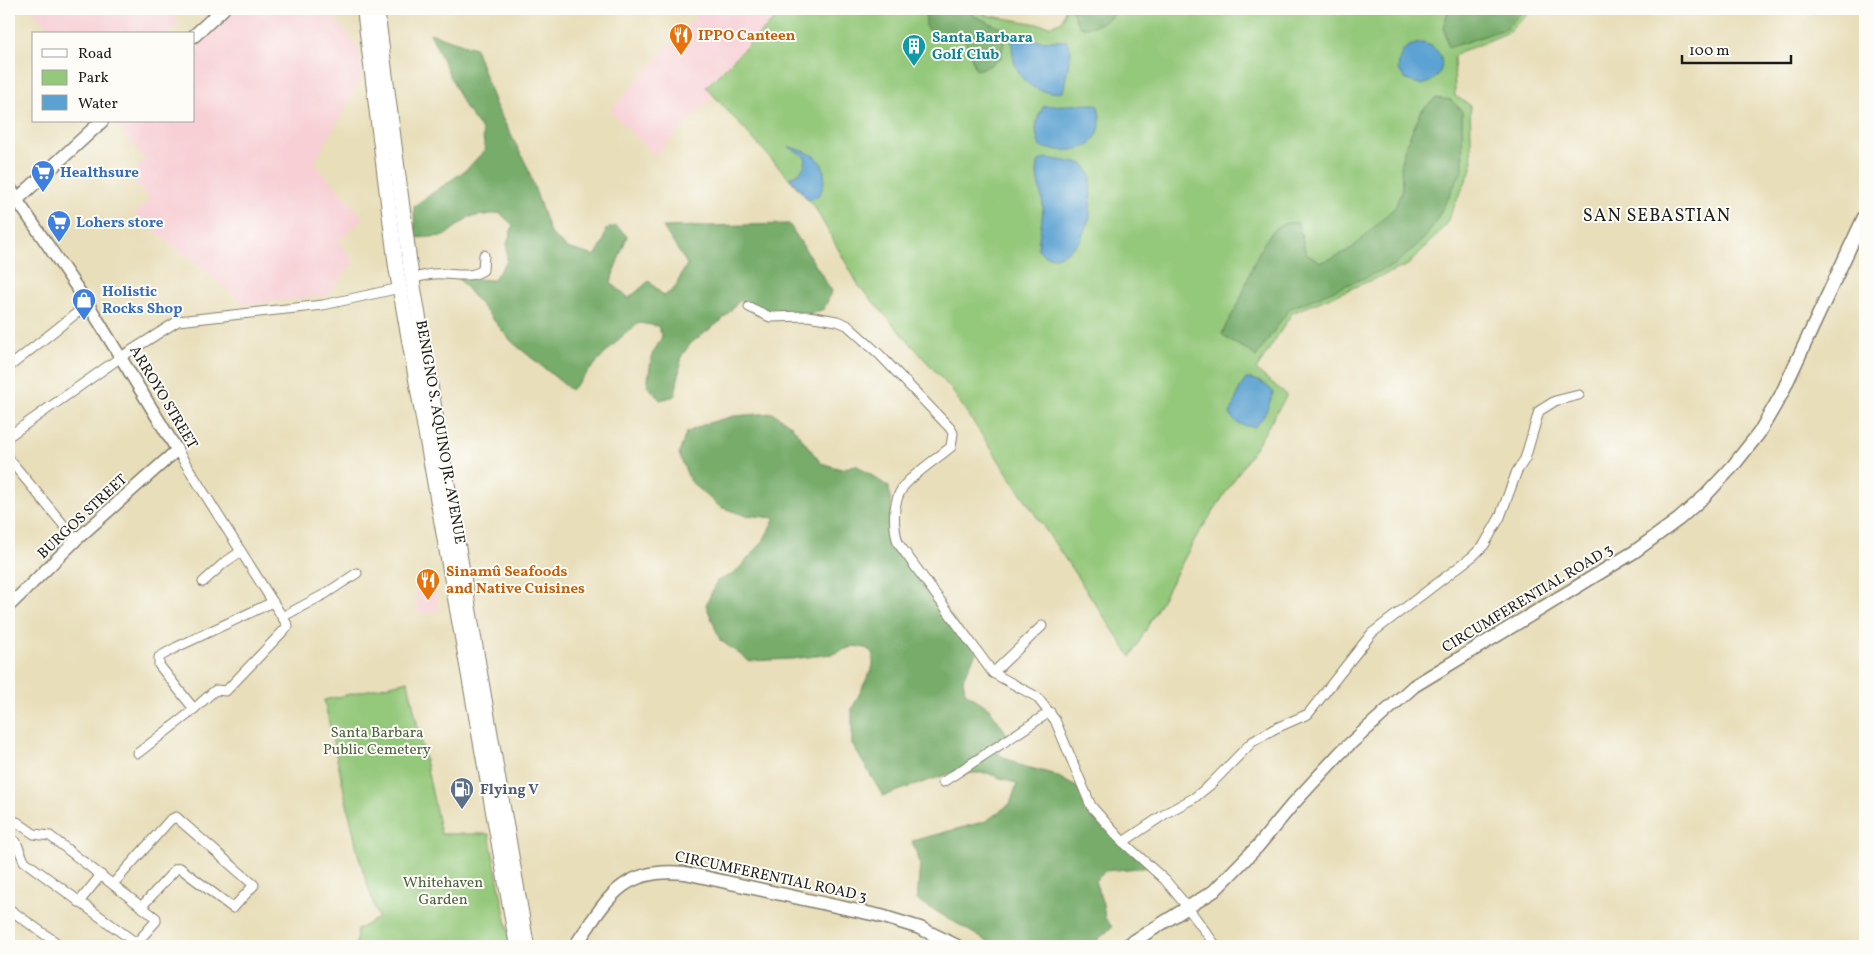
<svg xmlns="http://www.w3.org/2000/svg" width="1874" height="955" font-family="Vollkorn,serif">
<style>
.built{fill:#f7cfd5}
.green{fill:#94c87a;stroke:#58724b}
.forest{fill:#77ac6a;stroke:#4a6443}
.water{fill:#5ba2d2;stroke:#3c5f77}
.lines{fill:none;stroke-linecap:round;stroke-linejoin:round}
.minor-casing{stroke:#827d6b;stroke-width:11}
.tertiary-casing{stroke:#827d6b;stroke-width:14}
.secondary-casing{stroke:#827d6b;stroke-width:15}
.primary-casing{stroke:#827d6b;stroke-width:16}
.minor{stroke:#fff;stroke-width:9}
.tertiary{stroke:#fff;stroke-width:11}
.secondary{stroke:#fff;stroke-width:12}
.primary{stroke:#fff;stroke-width:14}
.labels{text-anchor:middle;stroke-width:4;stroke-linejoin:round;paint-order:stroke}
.food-label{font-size:15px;font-weight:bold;fill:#c56008;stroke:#fdfcf7;text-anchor:start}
.culture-label{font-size:15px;font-weight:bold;fill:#0d838f;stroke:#fdfcf7;text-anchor:start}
.shop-label{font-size:15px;font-weight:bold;fill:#366cbe;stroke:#fdfcf7;text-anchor:start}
.street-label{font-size:15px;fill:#1c1c1c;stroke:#fdfcf7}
.park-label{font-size:15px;fill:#4c6142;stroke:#fdfcf7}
.service-label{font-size:15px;font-weight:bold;fill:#4e5e75;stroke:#fdfcf7;text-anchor:start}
.quarter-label{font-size:18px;letter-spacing:1px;fill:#1c1c1c;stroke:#fdfcf7}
</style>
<rect width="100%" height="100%" fill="#fdfcf7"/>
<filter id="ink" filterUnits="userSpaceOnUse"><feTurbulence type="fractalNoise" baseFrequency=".02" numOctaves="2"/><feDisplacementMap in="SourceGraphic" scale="10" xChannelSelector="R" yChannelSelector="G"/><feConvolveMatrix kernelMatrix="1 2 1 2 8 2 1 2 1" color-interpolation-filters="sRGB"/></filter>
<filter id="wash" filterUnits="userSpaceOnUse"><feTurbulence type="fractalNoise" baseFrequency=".0096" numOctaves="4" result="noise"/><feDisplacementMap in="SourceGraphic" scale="20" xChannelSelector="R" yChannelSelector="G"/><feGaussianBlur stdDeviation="1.12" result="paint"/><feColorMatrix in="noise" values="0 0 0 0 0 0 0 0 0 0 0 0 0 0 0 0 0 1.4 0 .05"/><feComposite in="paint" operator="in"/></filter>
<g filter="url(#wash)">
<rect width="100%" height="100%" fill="#e8deba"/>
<g class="built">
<polygon points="31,9 167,9 179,23 168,34 55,34"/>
<polygon points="233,9 325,9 350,36 360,54 362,71 360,82 314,163 363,218 338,241 354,261 328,295 247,305 135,214 150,199 129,176 146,160 114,121 194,121 194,46"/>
<polygon points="702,9 784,9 707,84 716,93 655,155 610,111"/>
<polygon points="436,586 439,611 418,614 415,589"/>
</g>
<g class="green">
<polygon points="784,9 985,9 985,15 1050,26 1062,21 1065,9 1534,9 1507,33 1454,55 1455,96 1470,105 1472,168 1445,226 1408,265 1292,313 1256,370 1287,395 1257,445 1195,539 1131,657 951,389 859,286 814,206 706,87"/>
<polygon points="408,681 441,834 489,834 511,946 356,946 357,930 378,918 358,854 324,700"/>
</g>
<g class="forest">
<polygon points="923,9 972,9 972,15 1006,30 1001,58 989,66 976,70 965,40 943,37 926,28 926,17"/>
<path d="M1072 9H1122C1109 18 1097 29 1080 27L1075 19Z"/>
<polygon points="1448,9 1525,9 1505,29 1448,48 1444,28"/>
<path d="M430 33 475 48 495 104 527 166 550 233 567 248 595 256 603 243 606 229 616 226 627 236C622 252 614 267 611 283L629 298 649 281 664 296 674 289 687 264 663 227 789 224 832 291 824 309 800 318 764 316 740 300 722 320 691 343 682 355 675 396 660 400 647 385 652 355 662 337 658 326 639 323 620 338 571 390 512 342 458 278 493 280 507 261V244L513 225 500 213 469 217 444 236 415 238 414 206 467 169 485 150 482 130 464 106Z"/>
<path d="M1436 98 1451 100 1462 111 1463 169 1437 219 1425 238 1395 265 1289 309 1256 357C1244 345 1233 346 1222 334 1227 321 1235 312 1240 300 1249 279 1261 229 1287 223 1290 222 1295 223 1298 223L1306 253 1321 262 1335 257 1352 248 1395 207 1402 191 1401 162 1406 144 1422 110Z"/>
<polygon points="773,413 791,425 821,463 841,469 856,465 889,487 895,540 977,651 963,679 965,692 989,708 1007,734 998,754 1019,765 1053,774 1078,788 1090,810 1151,867 1104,871 1095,881 1103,904 1105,918 1112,927 1091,946 995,946 917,900 920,864 912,841 986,821 1010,804 1017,784 987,773 951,773 883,796 852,744 852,709 873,666 873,653 866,648 854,646 832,654 792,659 749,661 720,640 706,605 717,581 734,574 762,543 775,518 744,515 720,507 690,481 679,454 686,433 705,424 734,416"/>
</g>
<g class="water">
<path d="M1012 40 1067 41 1071 51 1063 92C1029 96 1011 74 1012 40Z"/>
<path d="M1422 43C1441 46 1449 66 1434 79 1431 82 1426 83 1423 85L1406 80 1398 69C1401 51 1402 46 1422 43Z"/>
<path d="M1094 104 1098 106C1109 149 1074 156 1040 147 1034 132 1035 119 1044 106Z"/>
<path d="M789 147C800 149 811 153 819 160 827 167 826 191 816 197 815 198 810 199 808 200L790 178C798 173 805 171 806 159L803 155Z"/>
<path d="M1047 158 1084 164 1091 176 1090 217 1080 241 1066 253 1055 257 1045 256 1038 249C1039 235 1042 222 1043 209 1043 191 1033 179 1039 161Z"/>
<path d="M1246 379C1255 378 1267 384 1273 392 1271 402 1263 421 1254 427 1244 426 1234 424 1230 414L1241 386Z"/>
</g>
</g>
<g filter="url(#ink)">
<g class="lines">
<g class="minor-casing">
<g id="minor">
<path d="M413 278C419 277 426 275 433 274 449 272 469 280 483 270L484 255"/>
<path d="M749 307 770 317 808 316 837 321 847 325 880 355 950 428 953 433 951 447C939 457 912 475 903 487 892 503 893 525 898 543L993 673 1037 697 1055 720 1091 806 1123 842 1165 880 1185 904 1216 946"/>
<polyline points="9,367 88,304"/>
<polyline points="9,436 121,357 178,321 323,305 400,288"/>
<polyline points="9,459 76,540"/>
<polyline points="203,582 224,563 240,552"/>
<polyline points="282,617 325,594 357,573"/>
<polyline points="993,673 1042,626"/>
<polyline points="194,709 159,665 159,657 177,647 273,602"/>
<polyline points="138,753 186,716 213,692 216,690 226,691 288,626 177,450"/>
<polyline points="943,782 1050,712"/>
<polyline points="9,826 17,822 34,834 50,836 156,918 156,921 134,946"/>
<polyline points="9,838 16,842 24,861 136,943"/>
<polyline points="1123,842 1168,812 1194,798 1210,785 1252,742 1274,729 1308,714 1372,633 1473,556 1484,545 1500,517 1517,471 1525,459 1539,411 1555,401 1579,395"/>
<polyline points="113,884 170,820 176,817 254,885 233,908 180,868 176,869 142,906"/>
<polyline points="79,902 101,875"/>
<polyline points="9,909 61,946"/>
</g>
</g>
<g class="tertiary-casing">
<polyline id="tertiary" points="9,606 76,540 177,450 88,304 17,200"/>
</g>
<g class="secondary-casing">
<g id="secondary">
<polyline points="194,36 223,9"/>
<polyline points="9,187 17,200"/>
<polyline points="9,207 102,121"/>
<path d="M575 946C607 900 621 866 685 873L881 916 920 928 957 946"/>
<polyline points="1126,946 1214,891 1258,846 1292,805 1341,752 1414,686 1634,552 1679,519 1706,495 1733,466 1759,433 1781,395 1865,215"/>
</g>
</g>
<g class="primary-casing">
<g id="primary">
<polyline points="364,9 396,267 517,946"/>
<polyline points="377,9 410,266 527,946"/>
</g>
</g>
<use href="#minor" class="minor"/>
<use href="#tertiary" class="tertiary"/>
<use href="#secondary" class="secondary"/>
<use href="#primary" class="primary"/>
</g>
</g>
<defs>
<g id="restaurant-pin" transform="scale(1.25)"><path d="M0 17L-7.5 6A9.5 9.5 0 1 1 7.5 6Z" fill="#e8710a" stroke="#fdfcf7"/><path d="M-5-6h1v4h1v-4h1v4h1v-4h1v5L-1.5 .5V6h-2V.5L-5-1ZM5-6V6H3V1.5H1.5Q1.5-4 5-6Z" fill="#fff"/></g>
<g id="building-pin" transform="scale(1.25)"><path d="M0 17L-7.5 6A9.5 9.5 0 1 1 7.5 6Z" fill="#0f9aa8" stroke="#fdfcf7"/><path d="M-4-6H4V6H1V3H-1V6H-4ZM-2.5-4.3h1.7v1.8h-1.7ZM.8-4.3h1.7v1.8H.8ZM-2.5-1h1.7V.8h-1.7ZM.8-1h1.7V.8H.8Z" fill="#fff"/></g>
<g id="supermarket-pin" transform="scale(1.25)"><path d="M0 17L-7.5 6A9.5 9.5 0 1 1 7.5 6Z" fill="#3f7fe0" stroke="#fdfcf7"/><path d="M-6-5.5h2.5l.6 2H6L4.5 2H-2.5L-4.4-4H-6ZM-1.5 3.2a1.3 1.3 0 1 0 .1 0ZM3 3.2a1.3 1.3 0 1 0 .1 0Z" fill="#fff"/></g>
<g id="shop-pin" transform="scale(1.25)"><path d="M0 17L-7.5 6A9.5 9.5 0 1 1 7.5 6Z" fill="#3f7fe0" stroke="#fdfcf7"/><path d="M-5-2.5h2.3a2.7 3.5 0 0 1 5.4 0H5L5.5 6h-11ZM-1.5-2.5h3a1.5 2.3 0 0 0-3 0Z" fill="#fff"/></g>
<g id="fuel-pin" transform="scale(1.25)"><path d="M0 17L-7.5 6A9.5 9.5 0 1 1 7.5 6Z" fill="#5c6f8a" stroke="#fdfcf7"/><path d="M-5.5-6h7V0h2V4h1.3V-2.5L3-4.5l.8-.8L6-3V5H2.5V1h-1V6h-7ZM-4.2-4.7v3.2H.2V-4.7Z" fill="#fff"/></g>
</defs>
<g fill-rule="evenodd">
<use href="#restaurant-pin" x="681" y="35"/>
<use href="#building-pin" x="914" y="46"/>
<use href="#supermarket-pin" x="43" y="172"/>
<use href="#supermarket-pin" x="59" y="222"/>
<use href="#shop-pin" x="84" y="300"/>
<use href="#restaurant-pin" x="428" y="580"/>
<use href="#fuel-pin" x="462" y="789"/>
</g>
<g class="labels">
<g class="food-label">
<text x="698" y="40">IPPO Canteen</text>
<text x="446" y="576">Sinamû Seafoods<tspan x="446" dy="17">and Native Cuisines</tspan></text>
</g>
<g class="culture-label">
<text x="932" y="42">Santa Barbara<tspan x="932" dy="17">Golf Club</tspan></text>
</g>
<g class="shop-label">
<text x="60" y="177">Healthsure</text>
<text x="76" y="227">Lohers store</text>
<text x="102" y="296">Holistic<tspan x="102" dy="17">Rocks Shop</tspan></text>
</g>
<g class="street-label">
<text transform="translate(164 397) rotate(59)" y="5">ARROYO STREET</text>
<text transform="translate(441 432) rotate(80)" y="5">BENIGNO S. AQUINO JR. AVENUE</text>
<text transform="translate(82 516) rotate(-43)" y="5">BURGOS STREET</text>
<text transform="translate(1527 598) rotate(-31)" y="5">CIRCUMFERENTIAL ROAD 3</text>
<text transform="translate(771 876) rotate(12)" y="5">CIRCUMFERENTIAL ROAD 3</text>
</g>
<g class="park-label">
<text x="377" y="737">Santa Barbara<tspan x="377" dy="17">Public Cemetery</tspan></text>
<text x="443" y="887">Whitehaven<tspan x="443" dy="17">Garden</tspan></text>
</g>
<g class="service-label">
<text x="480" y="794">Flying V</text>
</g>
<g class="quarter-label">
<text x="1657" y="221">SAN SEBASTIAN</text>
</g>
</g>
<rect width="1874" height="955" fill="none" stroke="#fdfcf7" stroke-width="30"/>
<rect x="32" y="32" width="162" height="90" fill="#fdfcf7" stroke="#a3a29f"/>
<rect x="42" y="49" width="25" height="8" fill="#ffffff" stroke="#a3a29f"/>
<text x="78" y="58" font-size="15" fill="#1c1c1c">Road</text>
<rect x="42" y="70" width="25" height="15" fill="#94c87a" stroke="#a3a29f"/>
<text x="78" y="82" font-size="15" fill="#1c1c1c">Park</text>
<rect x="42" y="95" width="25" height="15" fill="#5ba2d2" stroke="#a3a29f"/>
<text x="78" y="108" font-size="15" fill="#1c1c1c">Water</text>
<path d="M1682 55v8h109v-8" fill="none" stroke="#1c1c1c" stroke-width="2.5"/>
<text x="1689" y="55" font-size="15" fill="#1c1c1c" stroke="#fdfcf7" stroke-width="4" paint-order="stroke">100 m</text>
</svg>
